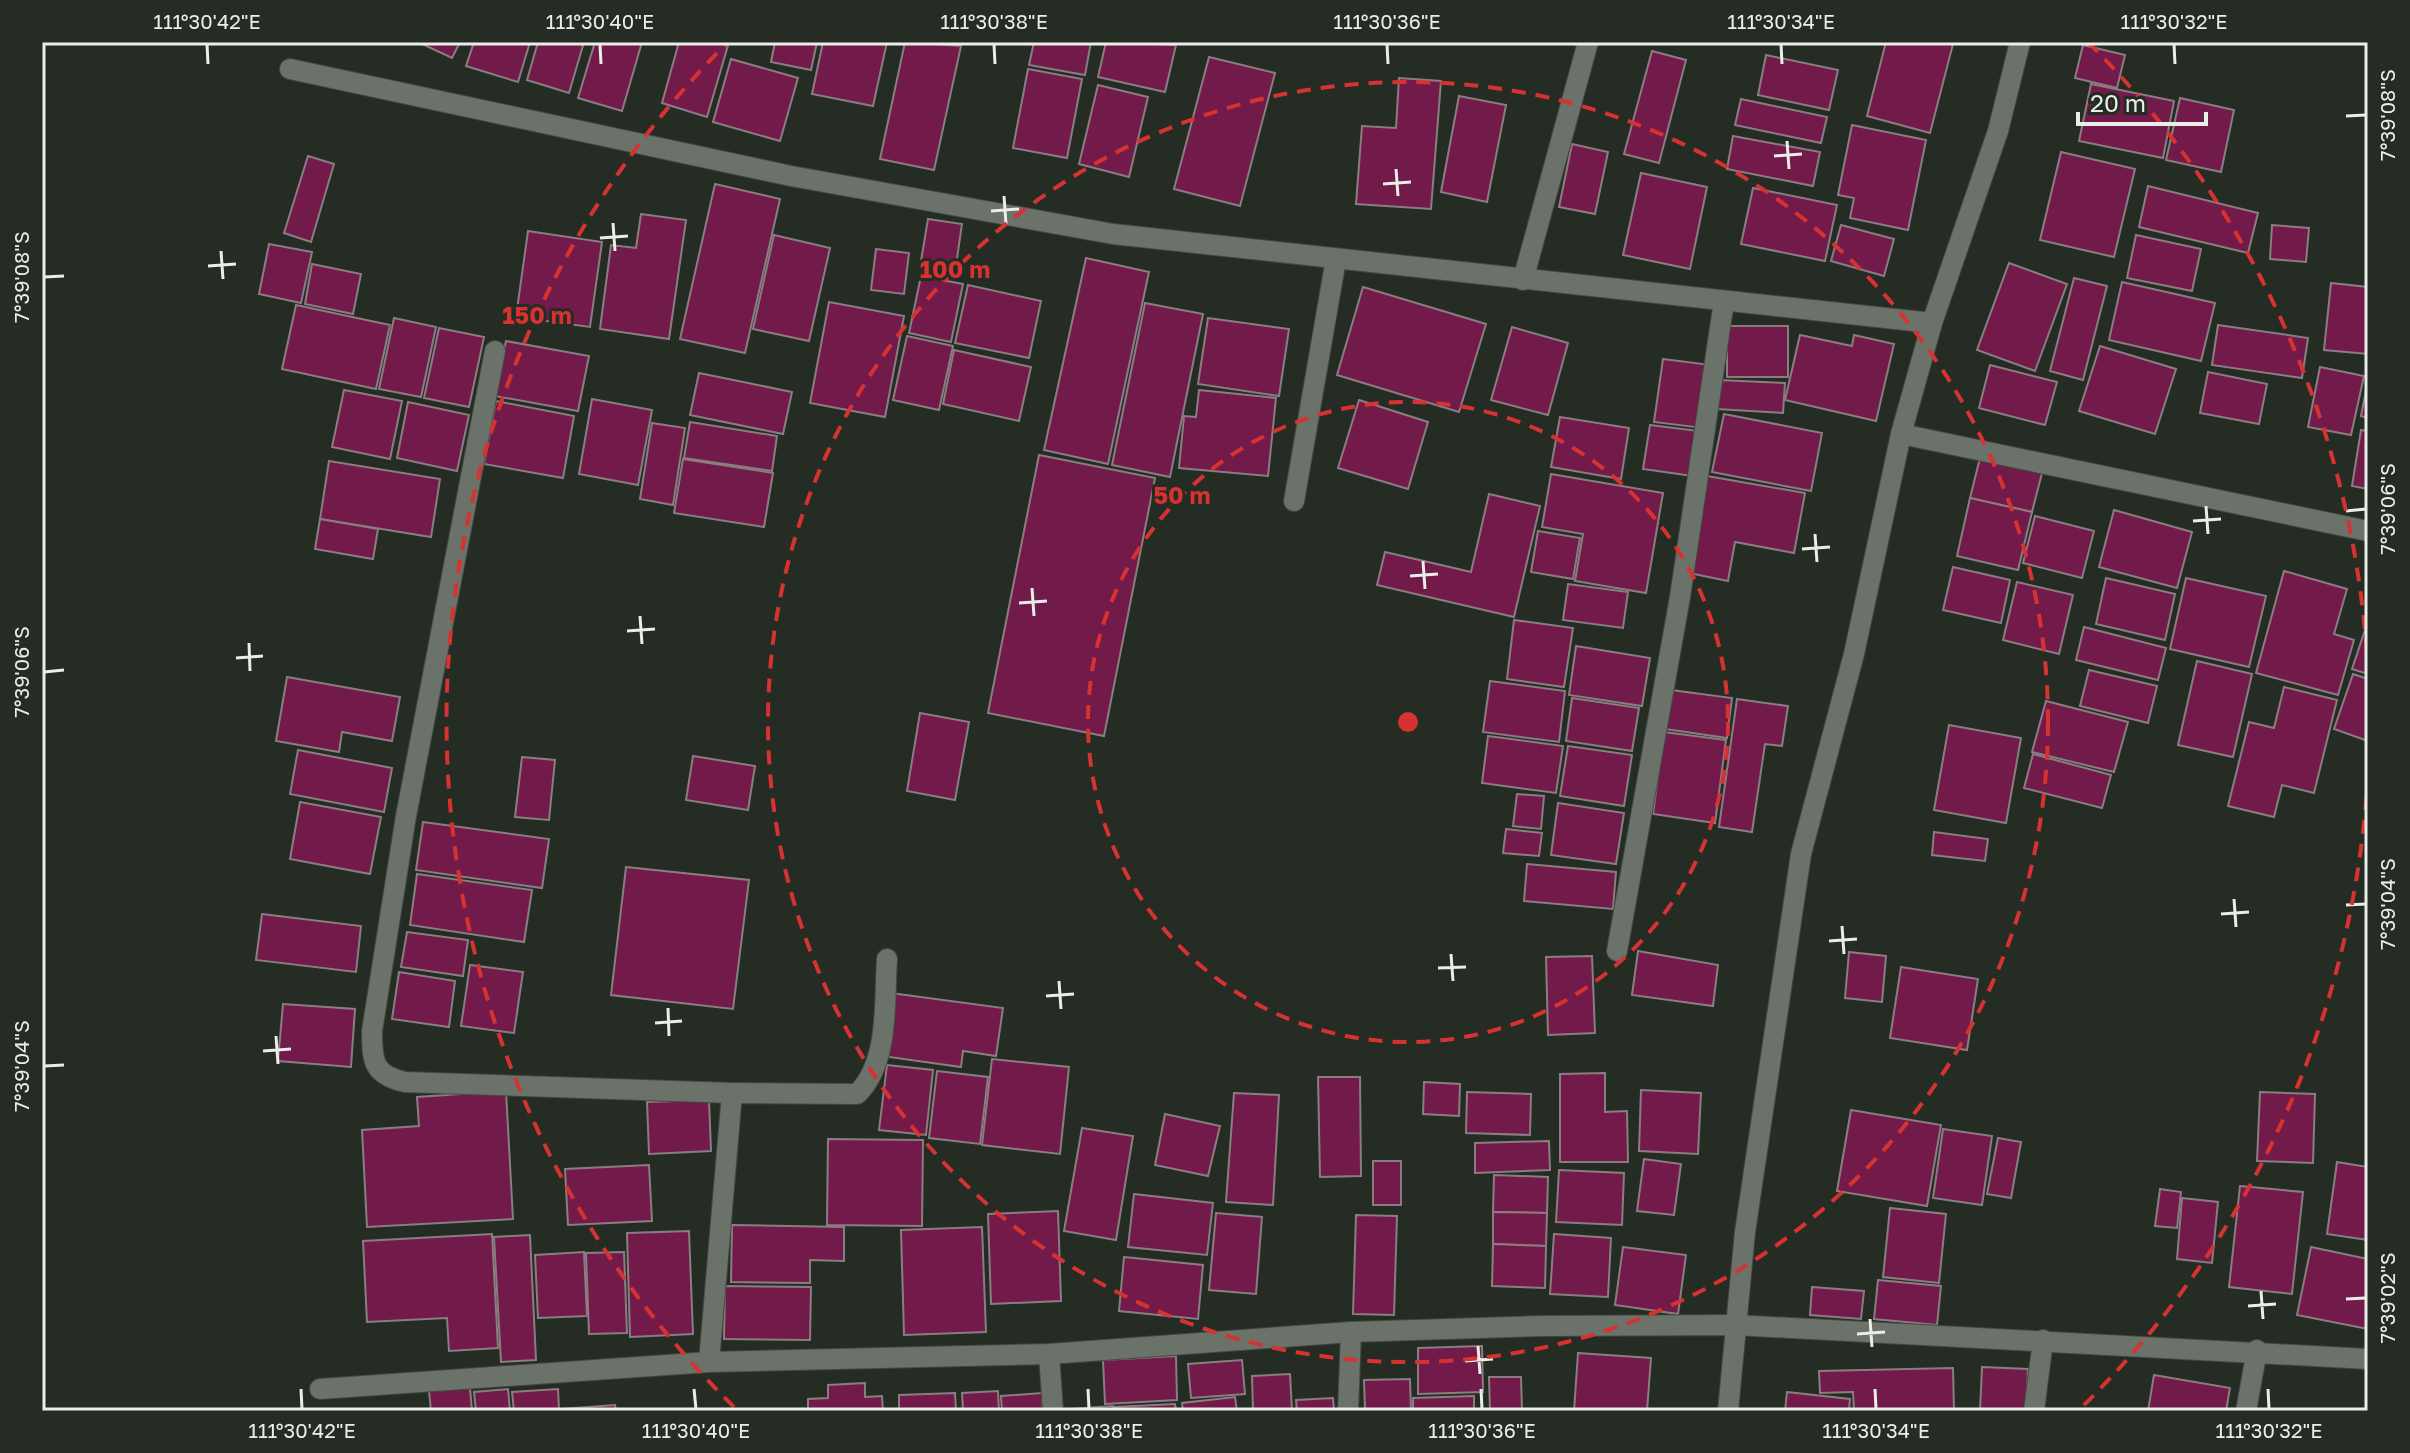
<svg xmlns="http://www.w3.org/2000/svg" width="2410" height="1453" font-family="'Golos Text',sans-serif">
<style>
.building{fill:#721a4a;stroke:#8a7d82;stroke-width:2}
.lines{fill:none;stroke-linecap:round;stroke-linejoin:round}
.minor-casing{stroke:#424842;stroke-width:22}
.secondary-casing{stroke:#424842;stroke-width:22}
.minor{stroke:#6a7269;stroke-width:20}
.secondary{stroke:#6a7269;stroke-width:20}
.ticks{fill:none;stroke:#e9eee8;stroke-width:3}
.ring{fill:none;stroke:#d73232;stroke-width:4;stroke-dasharray:14 10}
.centre{fill:#d73232;stroke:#242c23;stroke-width:4}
.ring-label{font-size:24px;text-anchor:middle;font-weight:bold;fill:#d73232;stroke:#242c23;stroke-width:6;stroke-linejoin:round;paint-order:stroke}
.neatline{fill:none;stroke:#e9eee8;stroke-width:3}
.ticks-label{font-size:20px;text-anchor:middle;fill:#e9eee8}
</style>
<rect width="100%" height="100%" fill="#242c23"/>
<g class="building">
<polygon points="418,42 460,42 452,58"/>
<polygon points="474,42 530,42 518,82 466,66"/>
<polygon points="538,42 584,42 569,93 527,80"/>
<polygon points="595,42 642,42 622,111 578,98"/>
<polygon points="679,42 729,42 707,117 662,103"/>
<polygon points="775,42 817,42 811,70 771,62"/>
<polygon points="823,42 887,42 873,106 812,94"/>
<polygon points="905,42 961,46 934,170 880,159"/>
<polygon points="1034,42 1091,42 1085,75 1029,65"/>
<polygon points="1106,42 1176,45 1165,92 1098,77"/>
<polygon points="1886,42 1953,44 1930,133 1867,116"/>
<polygon points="2083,45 2125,55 2117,88 2075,78"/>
<polygon points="1652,51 1686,60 1659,163 1624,154"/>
<polygon points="1766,55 1838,70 1829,110 1758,95"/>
<polygon points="1209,57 1275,73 1240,206 1174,189"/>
<polygon points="731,59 798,78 780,141 713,122"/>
<polygon points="1028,69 1082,79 1067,158 1013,148"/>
<polygon points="1399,78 1441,81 1431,209 1356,204 1362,126 1396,128"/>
<polygon points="2091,84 2174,101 2163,158 2079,141"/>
<polygon points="1098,85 1148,97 1129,177 1079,164"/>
<polygon points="1459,96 1506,105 1487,202 1441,192"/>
<polygon points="2180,98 2234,110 2221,172 2166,160"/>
<polygon points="1741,99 1827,117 1821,143 1735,125"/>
<polygon points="1852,125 1926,140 1908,230 1850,218 1854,198 1838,195"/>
<polygon points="1733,136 1820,152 1813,186 1727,169"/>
<polygon points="1572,144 1608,152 1595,214 1559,207"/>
<polygon points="2061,152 2135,169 2114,257 2040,240"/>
<polygon points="308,156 334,164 311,242 284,233"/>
<polygon points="1641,173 1707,187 1690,269 1623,255"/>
<polygon points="715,184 780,199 745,353 680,339"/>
<polygon points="2148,186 2258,213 2248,253 2139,227"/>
<polygon points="1753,188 1837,205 1825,261 1741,244"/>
<polygon points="641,214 686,220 669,339 600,329 611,245 636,248"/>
<polygon points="928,219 962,224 955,272 920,267"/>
<polygon points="1841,225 1894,239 1884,276 1831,261"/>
<polygon points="2272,225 2309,228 2306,262 2270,259"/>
<polygon points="528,231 602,242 590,327 516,317"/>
<polygon points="774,235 830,248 809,341 753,329"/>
<polygon points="2136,235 2201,249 2192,291 2127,278"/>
<polygon points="269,244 312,252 301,303 259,294"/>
<polygon points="876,249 909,253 904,294 871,290"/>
<polygon points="1086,258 1149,272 1108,464 1044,450"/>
<polygon points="2009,263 2067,284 2035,371 1977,350"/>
<polygon points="312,264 361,274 353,314 305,304"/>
<polygon points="921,276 963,284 951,342 909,333"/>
<polygon points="2074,278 2107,286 2083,380 2050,371"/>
<polygon points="2122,282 2215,303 2201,361 2109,340"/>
<polygon points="2331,283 2368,287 2368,354 2324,350"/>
<polygon points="968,285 1041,301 1029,358 955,343"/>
<polygon points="1363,287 1486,324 1459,412 1337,375"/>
<polygon points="829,302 904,316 885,417 810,403"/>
<polygon points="1145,303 1203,314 1170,477 1112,465"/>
<polygon points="296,305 390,325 376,389 282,369"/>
<polygon points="394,318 436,327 421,397 379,389"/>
<polygon points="1208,318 1289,329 1279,396 1198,384"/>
<polygon points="2218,325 2308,338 2302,378 2212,365"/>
<rect x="1727" y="326" width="61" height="51"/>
<polygon points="1512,327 1568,343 1548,415 1491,400"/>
<polygon points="439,328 484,337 469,407 424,398"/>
<polygon points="1800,335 1852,346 1854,335 1894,344 1876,421 1785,400"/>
<polygon points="907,336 953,346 939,410 893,400"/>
<polygon points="506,341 589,356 578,411 495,396"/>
<polygon points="2100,346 2176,369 2155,434 2079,411"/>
<polygon points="954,350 1031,367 1019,421 943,404"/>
<polygon points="1663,359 1711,365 1703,428 1654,422"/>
<polygon points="1990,365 2057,382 2045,425 1979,408"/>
<polygon points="2320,367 2364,376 2351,435 2308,427"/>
<polygon points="2208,372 2267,384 2259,424 2200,413"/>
<polygon points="699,373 792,392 783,434 690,415"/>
<polygon points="1719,380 1785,383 1783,413 1717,409"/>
<polygon points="2368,380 2368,418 2361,416"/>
<polygon points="344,390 402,401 390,459 332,447"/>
<polygon points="1199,390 1276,398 1268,476 1179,468 1184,416 1196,417"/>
<polygon points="592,399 652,410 638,485 579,474"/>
<polygon points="1359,400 1428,422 1408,489 1338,468"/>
<polygon points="496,401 574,416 563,478 484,464"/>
<polygon points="408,402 469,415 457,471 397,458"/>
<polygon points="1724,414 1822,433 1811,491 1712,472"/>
<polygon points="1560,417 1629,428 1621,479 1551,467"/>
<polygon points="690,422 777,436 772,471 684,458"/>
<polygon points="652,423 685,428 673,505 640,499"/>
<polygon points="1650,425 1699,431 1693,476 1643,469"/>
<polygon points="2361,430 2368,431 2368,489 2352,486"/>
<polygon points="1039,455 1155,478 1104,736 988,713"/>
<polygon points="1980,458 2042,473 2032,512 1970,498"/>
<polygon points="683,459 773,473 764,527 674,513"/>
<polygon points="329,461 440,479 431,537 320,519"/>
<polygon points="1551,474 1663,493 1646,593 1575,581 1583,534 1542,527"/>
<polygon points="1707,476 1805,493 1794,553 1735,542 1728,581 1689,573"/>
<polygon points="1489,494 1540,506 1514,617 1377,585 1385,552 1471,572"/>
<polygon points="1970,498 2032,512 2018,570 1957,556"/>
<polygon points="2114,510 2192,532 2177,588 2099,567"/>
<polygon points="2035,516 2094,531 2082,578 2023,563"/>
<polygon points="320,519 378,529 373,559 315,549"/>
<polygon points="1538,531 1580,538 1573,579 1531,572"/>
<polygon points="1953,567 2010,580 2001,623 1943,610"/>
<polygon points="2284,571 2347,589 2334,634 2354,640 2338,695 2256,673"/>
<polygon points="2106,578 2175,594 2165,640 2096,624"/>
<polygon points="2186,578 2266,596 2249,667 2170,649"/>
<polygon points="2017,582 2073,595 2059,654 2003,640"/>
<polygon points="1568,584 1628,592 1623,628 1563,620"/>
<polygon points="1514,620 1573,628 1564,687 1507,679"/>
<polygon points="2368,621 2368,674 2352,669"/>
<polygon points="2084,627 2166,648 2158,680 2076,660"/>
<polygon points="1576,646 1650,658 1642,706 1569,695"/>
<polygon points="2197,661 2252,674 2233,757 2178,745"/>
<polygon points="2089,670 2157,686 2148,723 2080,706"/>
<polygon points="2353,674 2368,679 2368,741 2334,729"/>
<polygon points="287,677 400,697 392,741 342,732 339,752 276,741"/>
<polygon points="1490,681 1565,691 1559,742 1483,732"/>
<polygon points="2284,687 2337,700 2314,793 2282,785 2274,817 2228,806 2249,722 2274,728"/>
<polygon points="1671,690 1732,698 1727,738 1665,729"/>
<polygon points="1572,698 1639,708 1632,751 1566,741"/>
<polygon points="1737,699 1788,706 1782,746 1765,744 1752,832 1719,827"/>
<polygon points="2046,701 2128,722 2114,772 2032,752"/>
<polygon points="920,713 969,722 955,800 907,791"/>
<polygon points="1949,725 2021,738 2006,823 1934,810"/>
<polygon points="1664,732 1726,740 1715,823 1653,814"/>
<polygon points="1488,736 1563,746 1556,793 1482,783"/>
<polygon points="1568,746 1632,755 1624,806 1560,796"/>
<polygon points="298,750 392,768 384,812 290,794"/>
<polygon points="2033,754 2111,775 2102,808 2024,788"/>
<polygon points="693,756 755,766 748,810 686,800"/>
<polygon points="522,757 555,760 549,820 515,817"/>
<polygon points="1517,794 1544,796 1541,829 1513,826"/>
<polygon points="300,802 381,817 370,874 290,859"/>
<polygon points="1558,803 1624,813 1616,864 1551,855"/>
<polygon points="423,822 549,839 542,888 416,870"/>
<polygon points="1506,829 1542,833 1539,856 1503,853"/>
<polygon points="1934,832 1988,839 1985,861 1932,855"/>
<polygon points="1527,864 1616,872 1613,909 1524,901"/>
<polygon points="626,867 749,880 733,1009 611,995"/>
<polygon points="417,874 532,890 524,942 410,925"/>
<polygon points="262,914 361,926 356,972 256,960"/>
<polygon points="407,932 468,940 463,976 401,967"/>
<polygon points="1638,951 1718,965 1713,1006 1632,995"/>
<polygon points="1849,952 1886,956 1882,1002 1845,998"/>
<polygon points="1592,956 1595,1033 1548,1035 1546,957"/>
<polygon points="470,965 523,972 514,1033 461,1026"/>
<polygon points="1901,967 1978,979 1967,1050 1890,1038"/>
<polygon points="399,972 455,981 449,1027 392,1019"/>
<polygon points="891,993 1003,1008 996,1056 963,1051 961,1067 882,1056"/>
<polygon points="283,1004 355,1009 351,1067 278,1061"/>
<polygon points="992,1059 1069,1067 1060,1154 982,1145"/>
<polygon points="887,1065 933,1070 926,1135 879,1130"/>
<polygon points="937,1071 988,1077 980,1144 929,1138"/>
<polygon points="1605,1073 1605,1112 1627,1111 1628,1162 1560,1162 1560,1074"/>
<polygon points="1318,1077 1360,1077 1361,1176 1320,1177"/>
<polygon points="1424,1082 1460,1084 1459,1116 1423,1114"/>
<polygon points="1641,1090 1701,1093 1698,1154 1639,1151"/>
<polygon points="506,1091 513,1219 367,1227 362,1130 419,1126 417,1097"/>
<polygon points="1467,1092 1531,1094 1530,1135 1466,1133"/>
<polygon points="2260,1092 2315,1094 2313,1163 2257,1161"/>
<polygon points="1234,1093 1279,1095 1273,1205 1226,1202"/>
<polygon points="709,1100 711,1151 649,1154 647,1102"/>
<polygon points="1851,1110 1941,1125 1927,1206 1837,1191"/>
<polygon points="1165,1114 1220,1126 1208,1176 1155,1165"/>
<polygon points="1082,1128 1133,1136 1116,1240 1064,1231"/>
<polygon points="1943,1129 1992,1136 1982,1205 1933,1198"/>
<polygon points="1998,1138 2021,1142 2011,1198 1987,1194"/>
<polygon points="828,1139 923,1140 922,1226 827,1225"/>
<polygon points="1549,1141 1550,1170 1475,1173 1475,1143"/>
<polygon points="1644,1159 1681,1164 1674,1215 1637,1211"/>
<rect x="1373" y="1161" width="28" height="44"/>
<polygon points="2337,1162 2368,1167 2368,1240 2327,1234"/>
<polygon points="649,1165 652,1221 568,1225 565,1169"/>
<polygon points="1559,1170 1624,1173 1622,1225 1556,1222"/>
<polygon points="1494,1175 1548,1177 1547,1213 1493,1212"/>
<polygon points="2240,1186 2303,1192 2292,1294 2229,1287"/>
<polygon points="2160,1189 2181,1192 2177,1228 2155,1226"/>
<polygon points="1134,1194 1213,1203 1207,1255 1128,1247"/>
<polygon points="2182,1198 2218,1202 2212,1263 2177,1259"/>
<polygon points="1890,1208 1946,1214 1939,1283 1883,1277"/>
<polygon points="1058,1211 1061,1301 991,1304 988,1214"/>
<polygon points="1493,1212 1547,1213 1546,1246 1493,1244"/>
<polygon points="1216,1213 1262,1217 1256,1294 1209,1290"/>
<polygon points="1356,1215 1397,1216 1394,1315 1353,1314"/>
<polygon points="732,1225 844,1227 844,1261 810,1260 810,1283 731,1282"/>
<polygon points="982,1227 986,1332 904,1335 901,1230"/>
<polygon points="689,1231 693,1334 630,1337 627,1233"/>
<polygon points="492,1234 498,1348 449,1351 447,1318 367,1322 363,1241"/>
<polygon points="1554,1234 1611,1238 1608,1297 1550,1294"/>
<polygon points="530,1235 536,1360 501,1362 494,1237"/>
<polygon points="1493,1244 1546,1246 1545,1288 1492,1286"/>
<polygon points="1623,1247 1686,1255 1678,1314 1615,1305"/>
<polygon points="2311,1247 2368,1259 2368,1329 2297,1315"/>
<polygon points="584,1252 587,1316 538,1318 535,1255"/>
<polygon points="624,1252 627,1333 589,1334 586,1253"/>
<polygon points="1124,1257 1203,1265 1198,1319 1119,1311"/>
<polygon points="1878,1280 1941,1286 1937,1325 1874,1319"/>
<polygon points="725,1286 811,1287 810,1340 724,1339"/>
<polygon points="1812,1287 1864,1291 1861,1319 1810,1315"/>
<polygon points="1482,1346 1483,1392 1418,1394 1418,1348"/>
<polygon points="1578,1353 1651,1358 1647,1411 1574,1411"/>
<polygon points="1176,1356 1177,1400 1105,1404 1103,1360"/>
<polygon points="1242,1360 1245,1394 1191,1398 1188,1364"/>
<polygon points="1982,1367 2028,1369 2026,1411 1980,1411"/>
<polygon points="1953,1368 1954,1411 1854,1411 1853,1392 1820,1393 1819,1371"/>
<polygon points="1290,1374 1292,1411 1253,1411 1252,1376"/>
<polygon points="2154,1375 2230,1388 2226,1411 2148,1411"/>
<polygon points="1489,1377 1521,1377 1522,1411 1490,1411"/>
<polygon points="1410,1379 1411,1411 1365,1411 1364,1380"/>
<polygon points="865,1383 865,1397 882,1396 883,1411 808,1411 808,1399 828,1398 828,1385"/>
<polygon points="470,1388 472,1411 431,1411 429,1391"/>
<polygon points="508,1389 510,1411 476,1411 474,1392"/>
<polygon points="558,1389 559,1411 514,1411 512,1392"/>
<polygon points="998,1391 999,1411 963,1411 962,1393"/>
<polygon points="1787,1392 1850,1399 1849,1411 1785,1411"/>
<polygon points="955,1393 956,1411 899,1411 899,1395"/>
<polygon points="1042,1393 1043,1411 1002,1411 1001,1396"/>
<polygon points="1474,1396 1474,1411 1413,1411 1413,1398"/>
<polygon points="1235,1397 1237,1411 1183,1411 1182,1403"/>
<polygon points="1333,1398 1334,1411 1297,1411 1296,1400"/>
<polygon points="1175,1404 1176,1411 1116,1411 1115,1407"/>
<polygon points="615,1405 616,1411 563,1411 562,1409"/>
<polygon points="1113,1406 1114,1411 1071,1411 1071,1409"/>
</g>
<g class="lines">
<g class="minor-casing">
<g id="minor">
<polyline points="290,69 791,176 1113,234 1932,323"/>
<polyline points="1523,280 1588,42"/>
<path d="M495 351 406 816 372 1031C372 1061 373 1075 405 1082L732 1093"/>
<polyline points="1901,434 2368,531"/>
<polyline points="1294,501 1336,259"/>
<polyline points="1617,951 1680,597 1724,301"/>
<polyline points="1049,1354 1053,1411"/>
<path d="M709 1362 732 1093 857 1094C890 1062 884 1001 887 959"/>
<polyline points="320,1389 709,1362 1049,1354 1351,1332 1540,1326 1735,1325 2368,1359"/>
<polyline points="1348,1411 1351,1332"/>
<polyline points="2034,1411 2043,1340"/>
<polyline points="2246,1411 2257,1350"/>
</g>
</g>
<g class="secondary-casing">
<polyline id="secondary" points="1728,1411 1745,1232 1801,854 1854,654 1901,434 1932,323 1998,131 2020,42"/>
</g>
<use href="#minor" class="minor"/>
<use href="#secondary" class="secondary"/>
</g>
<path class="ticks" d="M207 44 208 64M600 44 601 64M994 44 995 64M1387 44 1388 64M1781 44 1782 64M2174 44 2175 64M2346 116 2366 115M1787 141 1789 169M1774 156 1802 154M1396 169 1398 196M1383 184 1411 182M1004 196 1006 224M991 211 1019 209M613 223 615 251M600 238 628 236M221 251 223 279M208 266 236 264M44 277 64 276M2206 506 2208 534M2346 511 2366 509M2193 521 2221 519M1815 534 1817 562M1802 549 1830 547M1423 561 1425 589M1410 576 1438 574M1032 588 1034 616M1019 603 1047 601M640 616 642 644M627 631 655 629M249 643 250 671M236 658 263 656M44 672 64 670M2234 899 2236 927M2346 905 2366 904M2221 914 2249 912M1842 926 1844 954M1829 941 1857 939M1451 954 1453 981M1438 968 1466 967M1059 981 1061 1009M1046 996 1074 994M668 1008 669 1036M655 1023 682 1021M276 1036 278 1064M263 1051 291 1049M44 1066 64 1065M2261 1291 2263 1319M2346 1299 2366 1298M2248 1306 2276 1304M1870 1319 1872 1347M1857 1334 1885 1332M1478 1346 1480 1374M1465 1361 1493 1359M301 1389 302 1409M694 1389 696 1409M1088 1389 1089 1409M1481 1389 1482 1409M1875 1389 1876 1409M2268 1389 2269 1409"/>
<g class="ring">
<circle cx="1408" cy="722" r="320"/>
<circle cx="1408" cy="722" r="640"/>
<path d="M2368 772A961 961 0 0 1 2082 1407M734 1407A961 961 0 0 1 728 42M2088 42A961 961 0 0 1 2368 672"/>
</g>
<circle cx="1408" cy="722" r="12" class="centre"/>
<g class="ring-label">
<text x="955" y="278">100 m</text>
<text x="537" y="324">150 m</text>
<text x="1182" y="504">50 m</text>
</g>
<rect width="2410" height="1453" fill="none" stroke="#242c23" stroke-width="88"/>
<path d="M2078 112v12h128v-12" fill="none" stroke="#e9eee8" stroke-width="4"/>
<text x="2090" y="112" font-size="24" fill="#e9eee8" stroke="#242c23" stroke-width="6" paint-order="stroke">20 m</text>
<rect x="44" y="44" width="2322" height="1365" class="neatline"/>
<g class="ticks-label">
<text x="207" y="29">111°30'42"E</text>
<text x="600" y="29">111°30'40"E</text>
<text x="994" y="29">111°30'38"E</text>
<text x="1387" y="29">111°30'36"E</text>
<text x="1781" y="29">111°30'34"E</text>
<text x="2174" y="29">111°30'32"E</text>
<text transform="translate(2388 115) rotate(-90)" y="7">7°39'08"S</text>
<text transform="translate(22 277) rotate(-90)" y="7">7°39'08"S</text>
<text transform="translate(2388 509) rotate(-90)" y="7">7°39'06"S</text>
<text transform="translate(22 672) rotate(-90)" y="7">7°39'06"S</text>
<text transform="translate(2388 904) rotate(-90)" y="7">7°39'04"S</text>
<text transform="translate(22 1066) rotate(-90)" y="7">7°39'04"S</text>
<text transform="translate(2388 1298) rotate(-90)" y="7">7°39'02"S</text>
<text x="302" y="1438">111°30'42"E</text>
<text x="696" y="1438">111°30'40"E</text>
<text x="1089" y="1438">111°30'38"E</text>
<text x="1482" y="1438">111°30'36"E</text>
<text x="1876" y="1438">111°30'34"E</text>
<text x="2269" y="1438">111°30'32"E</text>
</g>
</svg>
